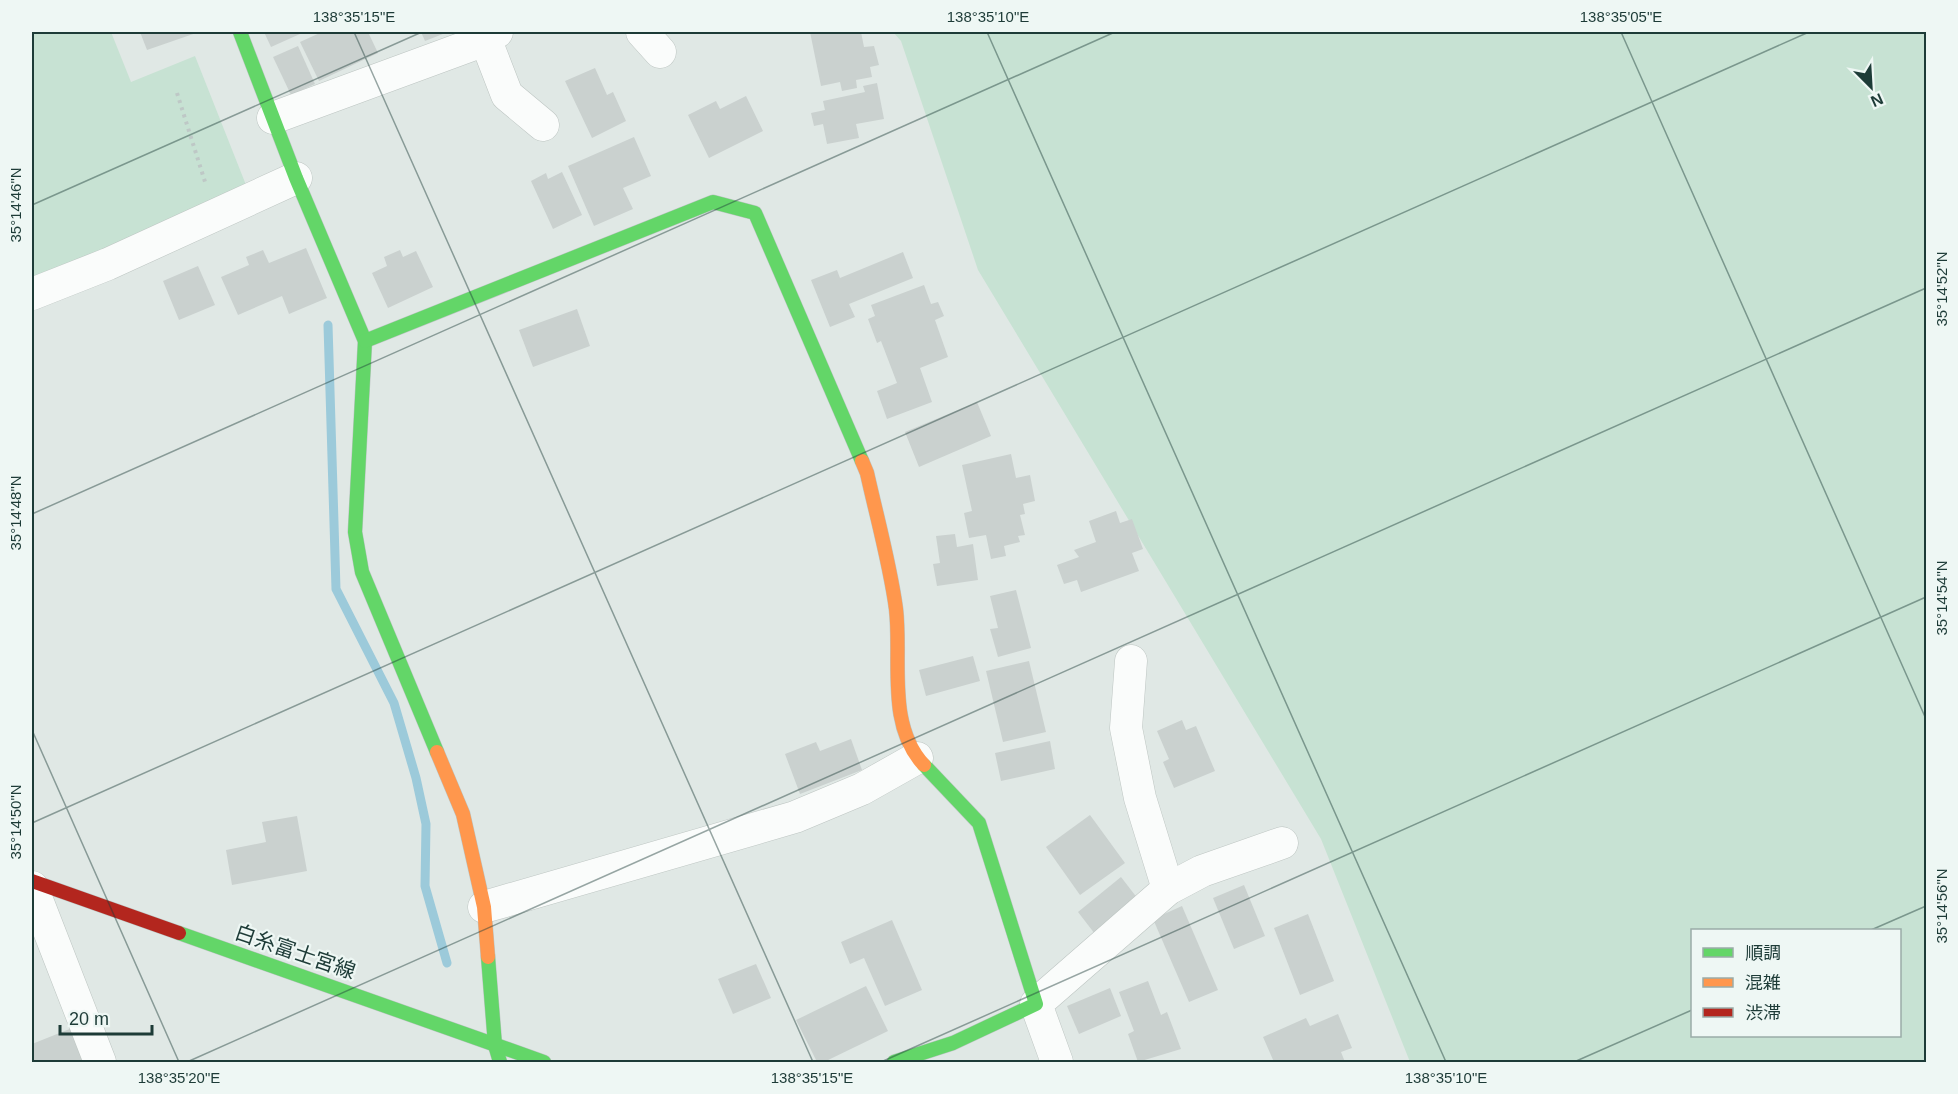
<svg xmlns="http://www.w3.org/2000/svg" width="1958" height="1094" font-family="Arial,'Noto Sans JP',sans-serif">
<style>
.green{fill:#c7e2d3;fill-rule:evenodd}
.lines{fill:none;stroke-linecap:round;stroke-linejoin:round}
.stream{stroke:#9ccada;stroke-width:9}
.building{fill:#cad1cf}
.street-casing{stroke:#bdc5c2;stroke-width:33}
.fast-casing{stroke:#bcc5c3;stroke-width:15}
.slow-casing{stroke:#bcc5c3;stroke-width:15}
.jam-casing{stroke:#bcc5c3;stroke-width:15}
.path{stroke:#bec8c6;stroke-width:4;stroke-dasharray:3 4.5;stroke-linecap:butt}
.street{stroke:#fafcfb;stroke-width:32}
.fast{stroke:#63d668;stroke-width:14}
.slow{stroke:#ff974d;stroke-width:14}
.jam{stroke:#b3261e;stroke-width:14}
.ticks{fill:none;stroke:#1d3b37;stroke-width:1.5;stroke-opacity:0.45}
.labels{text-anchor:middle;stroke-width:4.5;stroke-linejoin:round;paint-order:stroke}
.street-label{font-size:21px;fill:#1d3b37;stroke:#eef7f4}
.neatline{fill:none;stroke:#1d3b37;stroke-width:2}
.ticks-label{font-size:15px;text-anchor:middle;fill:#1d3b37}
</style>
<rect width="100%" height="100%" fill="#e0e8e5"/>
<g class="green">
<polygon points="32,32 111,32 131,82 195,56 246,185 32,281"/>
<path d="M893 32H1926V1062H1410L1321 839 978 270 901 41ZM1692 930H1900V1036H1692Z"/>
</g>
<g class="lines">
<polyline class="stream" points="328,325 336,589 394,703 416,778 426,824 425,886 447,963"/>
</g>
<g class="building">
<polygon points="140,32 199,32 147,50"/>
<polygon points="264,32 299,32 300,34 271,47"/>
<polygon points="322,32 368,32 378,53 319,81 300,42"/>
<polygon points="421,32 448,32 425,41"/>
<polygon points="810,32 861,32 864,47 874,46 879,65 870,67 872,77 856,80 857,88 842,91 840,82 821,86"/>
<polygon points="298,46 315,84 291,95 273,57"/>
<polygon points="595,68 607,95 613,92 626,121 592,138 565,81"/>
<polygon points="877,83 884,119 856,124 859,138 827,144 823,124 814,126 811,113 825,110 823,101 865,92 863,86"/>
<polygon points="746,96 763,131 709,158 688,115 716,101 720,109"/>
<polygon points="634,137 651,176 623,188 633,209 594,226 568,166"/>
<polygon points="562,172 582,215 553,229 531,181 546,173 548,179"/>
<polygon points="306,248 327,298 289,314 282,296 238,315 221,277 249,265 246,257 263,250 269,263"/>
<polygon points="400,250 403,257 416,251 433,287 388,308 372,273 387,266 384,257"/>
<polygon points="903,252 913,278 849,304 855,317 830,327 811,280 837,270 840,278"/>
<polygon points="198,266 215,305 179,320 163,281"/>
<polygon points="924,285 931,304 938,302 944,316 935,320 948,357 920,368 932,402 887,419 877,391 897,383 881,341 877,343 868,319 875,316 871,305"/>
<polygon points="577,309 590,346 533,367 519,330"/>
<polygon points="977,402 991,436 919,467 905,432"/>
<polygon points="1011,454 1016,478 1030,475 1035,501 1023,504 1025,514 1020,515 1025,535 1018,536 1020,542 1004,546 1006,556 991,559 986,535 969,538 964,513 972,511 962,465"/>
<polygon points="1116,511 1120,523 1132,519 1143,549 1132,553 1139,571 1081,592 1077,580 1064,584 1057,565 1079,557 1074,550 1096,542 1089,521"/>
<polygon points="955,534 957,547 973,544 978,580 937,586 933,564 940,563 936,536"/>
<polygon points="1016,590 1031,648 998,657 990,629 998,628 990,596"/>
<polygon points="973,656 980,681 926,696 919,670"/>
<polygon points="1029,661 1046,732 1003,742 986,671"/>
<polygon points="1182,720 1186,730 1196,726 1215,771 1174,788 1163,762 1169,759 1157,731"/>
<polygon points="851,739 862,770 800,794 785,754 816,742 820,751"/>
<polygon points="1050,741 1055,769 1001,781 995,753"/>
<polygon points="1090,815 1125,863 1080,895 1046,847"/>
<polygon points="297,816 307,871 232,885 226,850 266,842 262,822"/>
<polygon points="1121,877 1138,899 1095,934 1078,912"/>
<polygon points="1244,885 1265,936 1234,949 1213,898"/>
<polygon points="1182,906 1218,990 1189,1002 1153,919"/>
<polygon points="1308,914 1334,981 1300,995 1274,928"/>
<polygon points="892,920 922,990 885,1006 864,958 850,964 841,942"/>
<polygon points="756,964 771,998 733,1014 718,979"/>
<polygon points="1148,981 1161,1015 1167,1012 1181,1049 1138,1062 1128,1034 1134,1031 1119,992"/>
<polygon points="866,986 888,1031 824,1062 817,1062 796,1020"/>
<polygon points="1110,988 1121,1016 1079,1034 1067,1006"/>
<polygon points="1338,1014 1352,1048 1341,1052 1345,1062 1274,1062 1263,1037 1306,1018 1310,1026"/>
<polygon points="72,1028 85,1062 32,1062 32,1044"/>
</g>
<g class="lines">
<g class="street-casing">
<g id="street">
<polyline points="642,32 660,52"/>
<polyline points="485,38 507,95 543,125"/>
<polyline points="273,118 477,43 497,32"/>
<polyline points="32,294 108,264 296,178"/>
<polyline points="1131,661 1126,728 1140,798 1168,889"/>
<polyline points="32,887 100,1062"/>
<polyline points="484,907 795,817 862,789 917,758"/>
<polyline points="1057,1062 1036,1004 1168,889 1202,871 1282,843"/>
</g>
</g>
<g class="fast-casing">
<g id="fast">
<polyline points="240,32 296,178 365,341 355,532 362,572 437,752"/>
<polyline points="365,341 713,202 755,213 862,461"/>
<polyline points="179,933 544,1062"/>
<polyline points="488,957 495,1045 500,1062"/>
<polyline points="894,1062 953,1043 1036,1004 979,823 924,765"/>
</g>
</g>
<g class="slow-casing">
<g id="slow">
<path d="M862 461 867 473C877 518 890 564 896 609 902 659 886 725 924 765"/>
<polyline points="437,752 463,814 484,907 488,957"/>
</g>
</g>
<g class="jam-casing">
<polyline id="jam" points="32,881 179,933"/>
</g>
<polyline class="path" points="177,93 206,185"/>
<use href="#street" class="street"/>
<use href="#fast" class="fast"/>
<use href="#slow" class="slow"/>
<use href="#jam" class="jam"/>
</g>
<path class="ticks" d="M354 32 813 1062M987 32 1446 1062M1621 32 1926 719M32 205 422 32M32 514 1115 32M32 730 179 1062M32 823 1809 32M1871 930 1926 906M187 1062 1926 288M881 1062 1926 597M1574 1062 1692 1010"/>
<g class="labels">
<g class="street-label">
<text transform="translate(295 952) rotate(19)" y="7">白糸富士宮線</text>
</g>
</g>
<rect width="1958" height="1094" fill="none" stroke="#eef7f4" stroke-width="66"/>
<rect x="1691" y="929" width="210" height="108" fill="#eef7f4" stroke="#9aaca8" stroke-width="1.5"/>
<rect x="1703" y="948" width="30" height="9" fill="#63d668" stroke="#9aaca8" stroke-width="1.5"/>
<text x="1745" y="959" font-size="18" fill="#1d3b37">順調</text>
<rect x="1703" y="978" width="30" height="9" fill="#ff974d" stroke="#9aaca8" stroke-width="1.5"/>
<text x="1745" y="989" font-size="18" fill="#1d3b37">混雑</text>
<rect x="1703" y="1008" width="30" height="9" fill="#b3261e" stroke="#9aaca8" stroke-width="1.5"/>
<text x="1745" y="1019" font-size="18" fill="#1d3b37">渋滞</text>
<g transform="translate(1871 87) rotate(156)" stroke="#eef7f4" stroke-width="4.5" paint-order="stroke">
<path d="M0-4.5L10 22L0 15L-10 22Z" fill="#1d3b37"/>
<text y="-9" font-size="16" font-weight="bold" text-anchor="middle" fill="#1d3b37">N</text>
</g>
<path d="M60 1025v9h92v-9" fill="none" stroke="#1d3b37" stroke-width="3"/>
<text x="69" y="1025" font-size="18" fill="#1d3b37" stroke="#eef7f4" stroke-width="4.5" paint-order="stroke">20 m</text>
<rect x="33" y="33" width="1892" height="1028" class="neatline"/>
<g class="ticks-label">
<text x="354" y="22">138°35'15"E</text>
<text x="988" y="22">138°35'10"E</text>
<text x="1621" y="22">138°35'05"E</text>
<text transform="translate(16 205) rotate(-90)" y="5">35°14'46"N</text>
<text transform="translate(1942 289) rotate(-90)" y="5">35°14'52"N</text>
<text transform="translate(16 513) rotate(-90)" y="5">35°14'48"N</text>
<text transform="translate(1942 598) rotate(-90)" y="5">35°14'54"N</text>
<text transform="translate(16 822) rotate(-90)" y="5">35°14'50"N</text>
<text transform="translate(1942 906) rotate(-90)" y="5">35°14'56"N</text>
<text x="179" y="1083">138°35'20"E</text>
<text x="812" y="1083">138°35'15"E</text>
<text x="1446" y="1083">138°35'10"E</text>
</g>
</svg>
